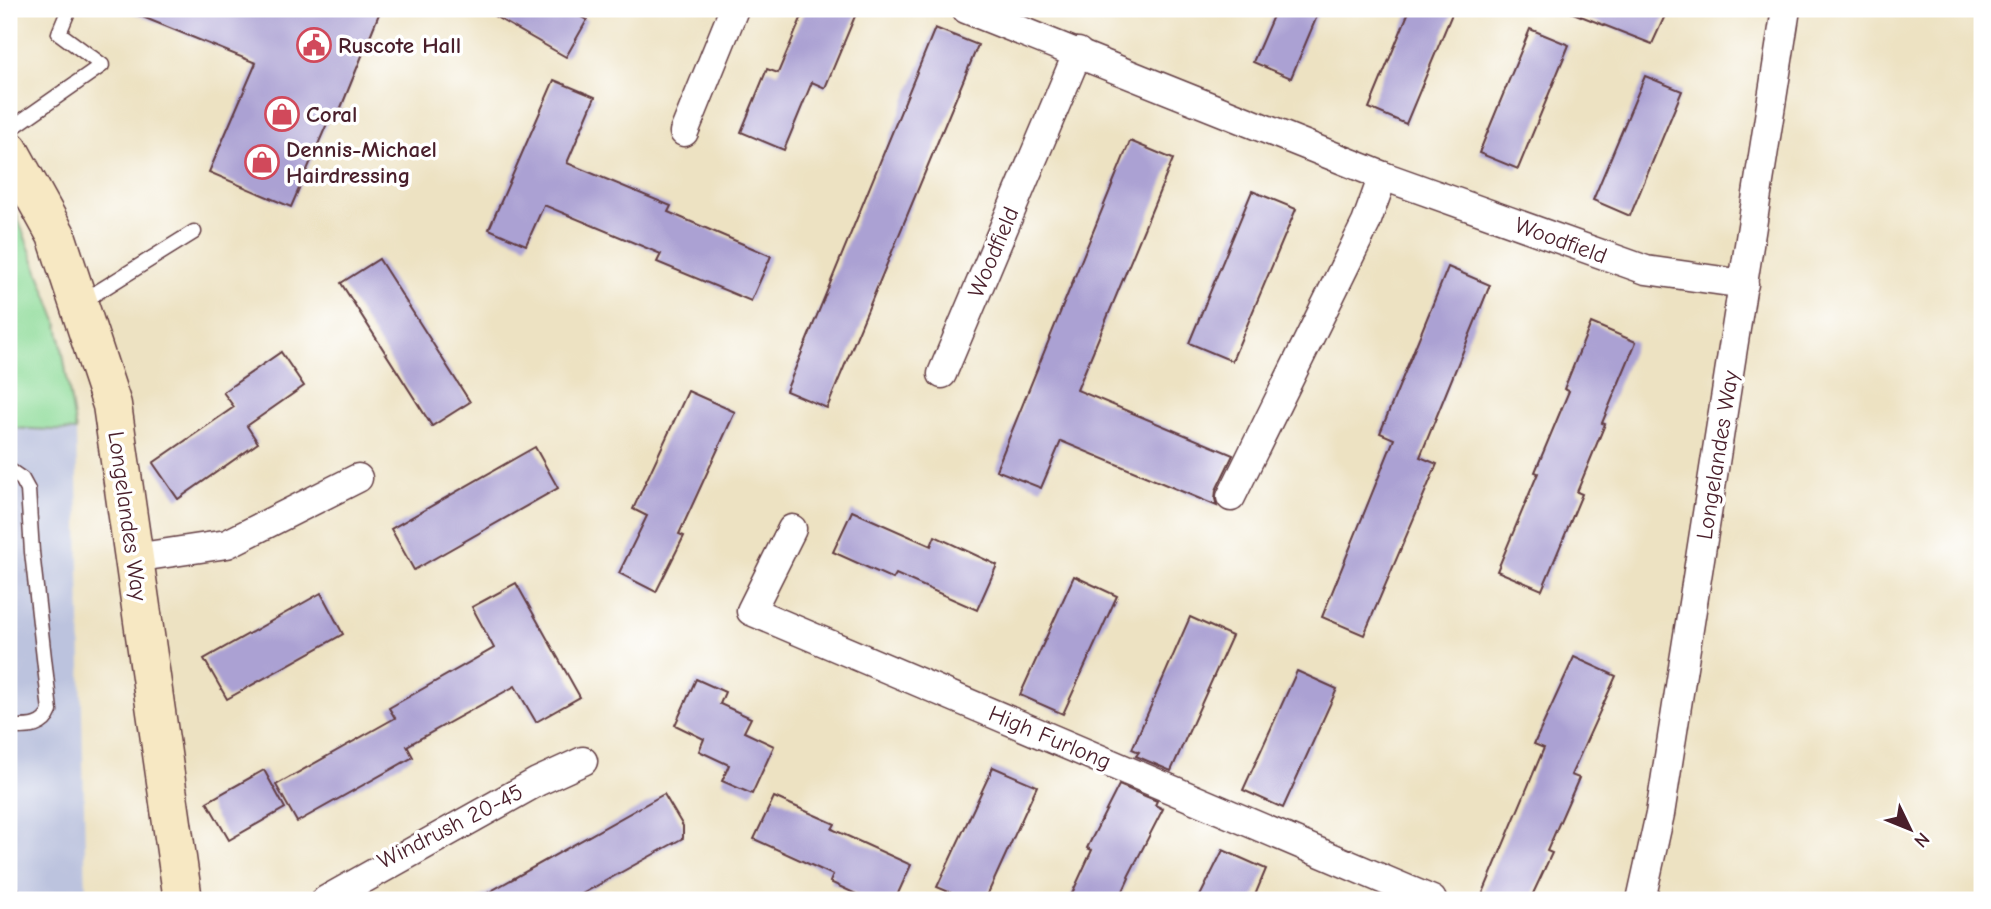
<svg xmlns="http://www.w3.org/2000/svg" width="1991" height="909" font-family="'Comic Neue',sans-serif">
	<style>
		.industrial { fill: #bcc3de }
		.green { fill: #8edb99; stroke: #6c7d62; stroke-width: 2 }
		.building { fill: #aba1d3 }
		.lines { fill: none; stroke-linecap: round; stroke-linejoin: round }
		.lane-casing { stroke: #623c42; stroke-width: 17 }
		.street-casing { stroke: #623c42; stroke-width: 31 }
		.secondary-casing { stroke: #623c42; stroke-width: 41 }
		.lane { stroke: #fff; stroke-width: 14 }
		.street { stroke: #fff; stroke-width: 28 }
		.secondary { stroke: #f7e8c3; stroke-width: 38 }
		.labels { text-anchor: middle; stroke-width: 7; stroke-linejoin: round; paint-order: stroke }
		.poi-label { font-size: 23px; font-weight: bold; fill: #4a1f2b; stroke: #fff; text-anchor: start }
		.street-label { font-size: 23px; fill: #4a1f2b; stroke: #fff }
	</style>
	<rect width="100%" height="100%" fill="#fff"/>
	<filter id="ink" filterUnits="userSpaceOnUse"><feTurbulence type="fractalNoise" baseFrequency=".0143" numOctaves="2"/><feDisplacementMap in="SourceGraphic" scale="14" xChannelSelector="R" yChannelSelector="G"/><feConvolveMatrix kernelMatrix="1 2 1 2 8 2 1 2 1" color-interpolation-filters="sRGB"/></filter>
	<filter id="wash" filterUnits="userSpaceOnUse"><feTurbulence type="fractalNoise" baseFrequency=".00686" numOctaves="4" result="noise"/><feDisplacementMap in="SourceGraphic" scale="28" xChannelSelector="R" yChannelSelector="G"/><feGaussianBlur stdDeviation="1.57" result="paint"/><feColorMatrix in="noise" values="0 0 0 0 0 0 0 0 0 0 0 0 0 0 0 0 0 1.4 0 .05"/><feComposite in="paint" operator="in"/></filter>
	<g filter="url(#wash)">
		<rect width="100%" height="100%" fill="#ede2c2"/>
		<polygon class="industrial" points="9,428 76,431 86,900 9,900"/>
		<polygon class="green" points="9,195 58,324 76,431 9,428"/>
		<g id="blocks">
			<g class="building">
				<polygon points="123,9 381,9 338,115 332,112 291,207 209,172 256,63"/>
				<polygon points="482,9 567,9 587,20 566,57"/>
				<polygon points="805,9 858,9 825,88 812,82 784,150 741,132 767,69 778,73"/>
				<polygon points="1276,9 1320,9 1291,78 1253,62"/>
				<polygon points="1410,9 1454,9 1406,124 1369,108"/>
				<polygon points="1568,9 1668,9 1652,44 1568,11"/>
				<polygon points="935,28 978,45 827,408 786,391"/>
				<polygon points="1530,29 1569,45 1518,169 1479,153"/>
				<polygon points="1645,76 1682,91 1630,216 1593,200"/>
				<polygon points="554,80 595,97 567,163 671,206 668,212 771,256 751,301 657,262 661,254 544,205 526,245 489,229"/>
				<polygon points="1130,141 1173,159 1077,390 1233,455 1216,490 1215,499 1217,506 1061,441 1041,488 996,470"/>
				<polygon points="1252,191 1296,209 1232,361 1189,343"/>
				<polygon points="379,259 470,402 432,426 341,283"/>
				<polygon points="1448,267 1490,285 1420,457 1437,464 1364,635 1322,617 1394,439 1380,433"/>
				<polygon points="1591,323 1636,342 1602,423 1605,424 1577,492 1582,494 1542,590 1497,571 1538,473 1535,472 1569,391 1564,389"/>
				<polygon points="281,352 304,386 247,426 258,443 178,499 153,463 234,407 223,392"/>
				<polygon points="688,391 735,412 679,534 684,536 656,592 619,573 647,516 633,509"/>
				<polygon points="535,447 558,488 414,570 391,529"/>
				<polygon points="852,511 931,546 935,536 997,565 977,610 896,574 893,579 833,552"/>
				<polygon points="1074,576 1117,596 1063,714 1020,695"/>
				<polygon points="516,583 580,697 536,722 515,686 407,746 413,757 297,822 276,785 395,718 389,708 494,648 472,607"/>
				<polygon points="321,593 343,634 227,699 204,659"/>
				<polygon points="1190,617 1232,636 1171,771 1136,756 1139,752 1132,749"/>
				<polygon points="1574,657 1616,676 1571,775 1579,778 1547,851 1552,853 1530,900 1480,900 1544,748 1534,744"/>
				<polygon points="1297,671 1337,689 1283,808 1243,790"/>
				<polygon points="696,679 725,692 720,704 751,718 744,732 774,746 752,794 722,781 729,765 699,751 704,739 675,725"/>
				<polygon points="993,767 1037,786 985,900 968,900 937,887"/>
				<polygon points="264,770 285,808 229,840 207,802"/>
				<polygon points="1119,785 1157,801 1155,805 1163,809 1128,877 1129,878 1119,900 1069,900 1092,850 1087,848"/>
				<polygon points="664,794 683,826 683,838 571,900 475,900"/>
				<polygon points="774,797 835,824 832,829 911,865 895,900 869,900 830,882 833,875 754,839"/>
				<polygon points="1223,850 1266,869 1253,900 1198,900"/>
			</g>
		</g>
	</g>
	<g filter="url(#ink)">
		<use href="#blocks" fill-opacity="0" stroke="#623c42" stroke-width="2"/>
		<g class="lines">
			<g class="lane-casing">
				<g id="lane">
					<polyline points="9,130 102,65 59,33 69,9"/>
					<polyline points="80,303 194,232"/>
					<path d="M 9,470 L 22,479 L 28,490 L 32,552 L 50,711 C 43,729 26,727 9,727"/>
					<polyline points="9,889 17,900"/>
				</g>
			</g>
			<g class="street-casing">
				<g id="street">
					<polyline points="966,9 1383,176 1646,270 1744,284"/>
					<polyline points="684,132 734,9"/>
					<polyline points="942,374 1078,52"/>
					<polyline points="1231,497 1366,223 1383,176"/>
					<polyline points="792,529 751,611 1432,900"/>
					<polyline points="134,558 227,544 358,478"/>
					<polyline points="326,900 537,782 583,761"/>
					<polyline points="1641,900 1660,814 1786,9"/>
				</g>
			</g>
			<g class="secondary-casing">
				<polyline id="secondary" points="9,150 56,235 112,405 183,900"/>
			</g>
			<use href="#lane" class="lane"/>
			<use href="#street" class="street"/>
			<use href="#secondary" class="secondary"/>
		</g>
	</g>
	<defs>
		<g id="civic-ring" transform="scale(1.75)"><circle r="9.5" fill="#fff" stroke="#d1495b" stroke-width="1.5"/><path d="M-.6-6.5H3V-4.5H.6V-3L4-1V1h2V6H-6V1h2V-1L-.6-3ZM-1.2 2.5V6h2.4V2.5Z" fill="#d1495b"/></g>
		<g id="shop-ring" transform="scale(1.75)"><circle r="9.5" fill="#fff" stroke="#d1495b" stroke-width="1.5"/><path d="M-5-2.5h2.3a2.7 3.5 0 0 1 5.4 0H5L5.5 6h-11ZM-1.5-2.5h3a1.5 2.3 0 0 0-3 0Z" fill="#d1495b"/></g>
	</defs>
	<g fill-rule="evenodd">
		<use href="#civic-ring" x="314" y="45"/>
		<use href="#shop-ring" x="282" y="114"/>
		<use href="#shop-ring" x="262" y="162"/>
	</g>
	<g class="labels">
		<g class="poi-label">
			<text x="338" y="53">Ruscote Hall</text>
			<text x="306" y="122">Coral</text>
			<text x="286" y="157">Dennis-Michael<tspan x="286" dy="26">Hairdressing</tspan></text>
		</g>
		<g class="street-label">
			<text transform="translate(1561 240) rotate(20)" y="8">Woodfield</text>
			<text transform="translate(993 252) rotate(-67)" y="8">Woodfield</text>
			<text transform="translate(1717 455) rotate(-81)" y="8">Longelandes Way</text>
			<text transform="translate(128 516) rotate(82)" y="8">Longelandes Way</text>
			<text transform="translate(1050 737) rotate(23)" y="8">High Furlong</text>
			<text transform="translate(450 826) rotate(-27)" y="8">Windrush 20-45</text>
		</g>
	</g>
	<rect width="1991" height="909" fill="none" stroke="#fff" stroke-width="35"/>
	<g transform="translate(1910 829) rotate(133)" stroke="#ffffff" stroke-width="5" paint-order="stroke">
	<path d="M0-5L12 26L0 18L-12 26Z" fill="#4a1f2b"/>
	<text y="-10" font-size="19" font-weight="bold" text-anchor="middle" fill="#4a1f2b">N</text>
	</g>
</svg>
